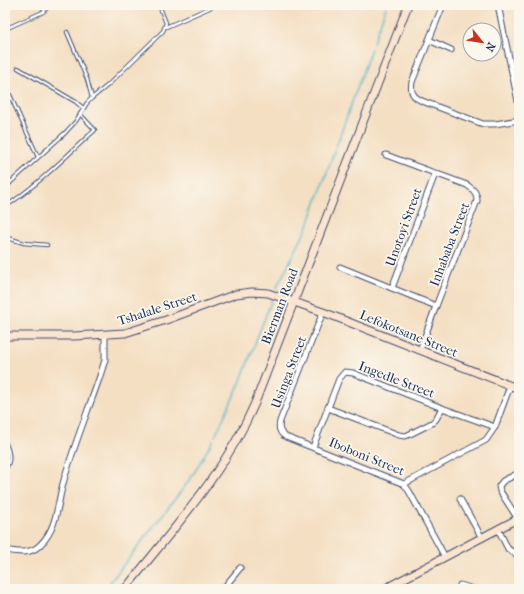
<svg xmlns="http://www.w3.org/2000/svg" width="524" height="594" font-family="'IM FELL French Canon',serif">
	<style>
		.lines { fill: none; stroke-linecap: round; stroke-linejoin: round }
		.stream { stroke: #46b0c5; stroke-width: 1.5 }
		.lane-casing { stroke: #3c496d; stroke-width: 4.5 }
		.street-casing { stroke: #3c496d; stroke-width: 7 }
		.secondary-casing { stroke: #3c496d; stroke-width: 9 }
		.lane { stroke: #fff; stroke-width: 2.5 }
		.street { stroke: #fff; stroke-width: 5 }
		.secondary { stroke: #fce5d0; stroke-width: 7 }
		.labels { text-anchor: middle; stroke-width: 3.5; stroke-linejoin: round; paint-order: stroke }
		.street-label { font-size: 13px; fill: #1b2f5e; stroke: #fbf7ec }
	</style>
	<rect width="100%" height="100%" fill="#fbf7ec"/>
	<filter id="ink" filterUnits="userSpaceOnUse"><feTurbulence type="fractalNoise" baseFrequency=".025" numOctaves="2"/><feDisplacementMap in="SourceGraphic" scale="8" xChannelSelector="R" yChannelSelector="G"/><feConvolveMatrix kernelMatrix="1 2 1 2 8 2 1 2 1" color-interpolation-filters="sRGB"/></filter>
	<filter id="wash" filterUnits="userSpaceOnUse"><feTurbulence type="fractalNoise" baseFrequency=".012" numOctaves="4" result="noise"/><feDisplacementMap in="SourceGraphic" scale="16" xChannelSelector="R" yChannelSelector="G"/><feGaussianBlur stdDeviation="0.9" result="paint"/><feColorMatrix in="noise" values="0 0 0 0 0 0 0 0 0 0 0 0 0 0 0 0 0 1.4 0 .05"/><feComposite in="paint" operator="in"/></filter>
	<g filter="url(#wash)">
		<rect width="100%" height="100%" fill="#f4dfc3"/>
		<g class="lines">
			<g class="stream">
				<polyline points="373,43 387,5"/>
				<polyline points="276,289 307,228 371,49"/>
				<polyline points="215,436 240,383 272,299"/>
				<polyline points="105,589 185,486 194,473 213,440"/>
			</g>
		</g>
	</g>
	<g filter="url(#ink)">
		<g class="lines">
			<g class="lane-casing">
				<g id="lane">
					<polyline points="166,27 216,5"/>
					<polyline points="5,29 43,12 50,5"/>
					<polyline points="67,32 87,79 92,98"/>
					<polyline points="18,68 76,102 83,108"/>
					<polyline points="5,84 38,157"/>
					<polyline points="5,189 11,182 65,133 76,121 87,103 92,98 108,85 163,31 166,23 159,5"/>
					<path d="M 5,207 C 38,185 66,156 95,130 L 80,114"/>
					<polyline points="5,237 24,243 47,245"/>
					<path d="M 5,442 C 9,450 12,461 5,469"/>
				</g>
			</g>
			<g class="street-casing">
				<g id="street">
					<path d="M 443,5 L 412,82 C 410,92 413,97 422,101 L 483,124 L 495,124 L 519,120"/>
					<polyline points="498,5 519,106"/>
					<polyline points="429,40 451,50"/>
					<path d="M 386,155 L 467,185 C 474,190 477,193 477,201 L 436,306 L 420,350"/>
					<polyline points="340,267 436,306"/>
					<polyline points="392,288 435,174"/>
					<path d="M 323,312 L 280,421 C 278,429 280,433 286,437 L 404,484 L 409,491 L 445,557"/>
					<polyline points="328,408 399,435 405,436 408,435 432,423 436,419 442,408"/>
					<polyline points="313,447 339,379 345,372 353,373 442,408 495,427"/>
					<polyline points="404,484 486,440 495,427 510,386"/>
					<polyline points="460,499 482,538"/>
					<polyline points="518,519 500,491 499,486 503,481 519,473"/>
					<polyline points="498,529 508,549 519,556"/>
					<path d="M 5,550 C 17,552 30,555 40,545 C 58,528 57,503 64,480 C 74,445 88,411 100,376 L 105,360 L 105,335"/>
					<polyline points="460,585 473,589"/>
					<polyline points="223,589 240,568"/>
				</g>
			</g>
			<g class="secondary-casing">
				<g id="secondary">
					<polyline points="5,336 74,336 125,333 166,320 236,294 252,292 268,293 323,312 519,389"/>
					<path d="M 125,589 C 172,530 225,473 255,403 L 408,5"/>
					<polyline points="384,589 519,518"/>
				</g>
			</g>
			<use href="#lane" class="lane"/>
			<use href="#street" class="street"/>
			<use href="#secondary" class="secondary"/>
		</g>
	</g>
	<g class="labels">
		<g class="street-label">
			<text transform="translate(403 227) rotate(-70)" y="5">Unotoyi Street</text>
			<text transform="translate(449 244) rotate(-69)" y="5">Inhababa Street</text>
			<text transform="translate(279 306) rotate(-69)" y="5">Bierman Road</text>
			<text transform="translate(157 308) rotate(-18)" y="5">Tshalale Street</text>
			<text transform="translate(409 333) rotate(22)" y="5">Lefokotsane Street</text>
			<text transform="translate(288 372) rotate(-69)" y="5">Usinga Street</text>
			<text transform="translate(397 379) rotate(21)" y="5">Ingedle Street</text>
			<text transform="translate(367 456) rotate(22)" y="5">Iboboni Street</text>
		</g>
	</g>
	<rect width="524" height="594" fill="none" stroke="#fbf7ec" stroke-width="20"/>
	<g transform="translate(482 42) rotate(120)"><circle r="19" fill="#fbf7ec" stroke="#a1a7b3"/>
	<path d="M0-3L7 15L0 10L-7 15Z" fill="#c8321e"/>
	<text y="-6" font-size="11" font-weight="bold" text-anchor="middle" fill="#1b2f5e">N</text>
	</g>
</svg>
